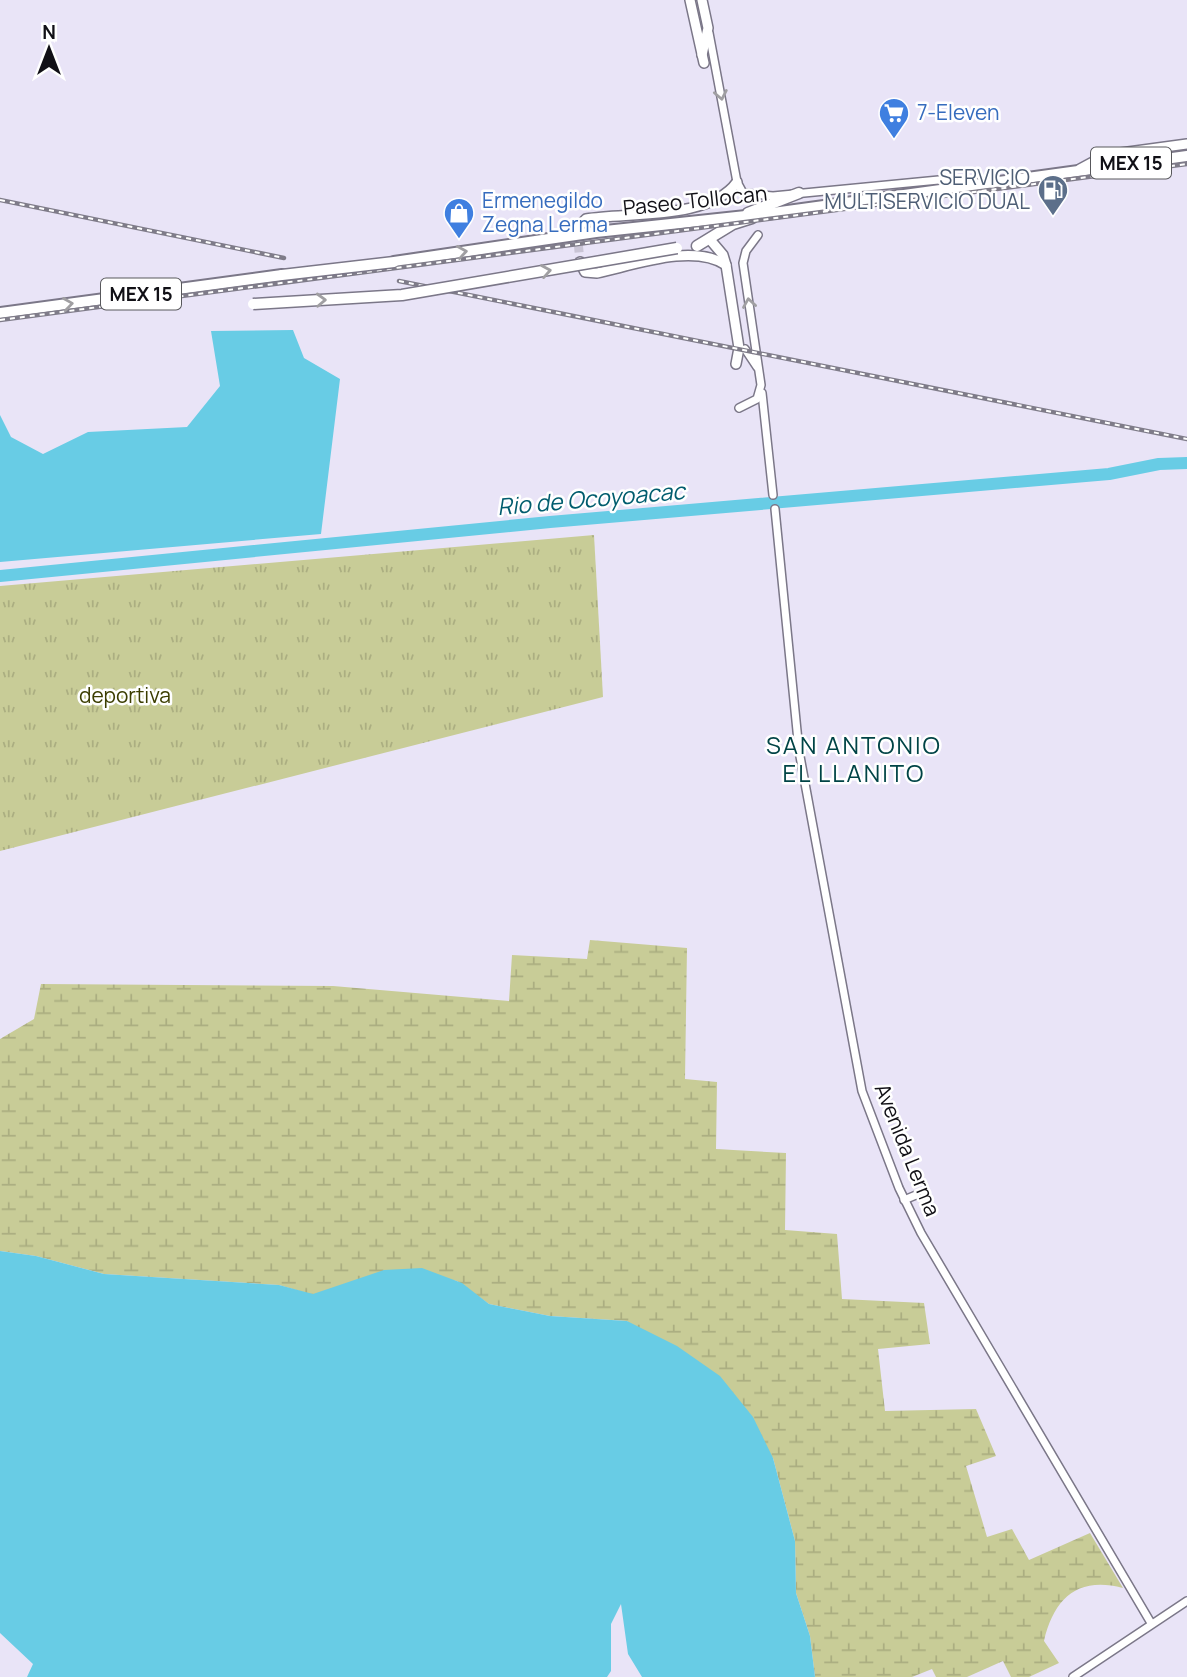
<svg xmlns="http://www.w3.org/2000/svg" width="1187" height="1677" font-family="Manrope,sans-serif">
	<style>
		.wetland { fill: url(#wetland-marsh) }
		.park { fill: url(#park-tufts) }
		.water { fill: #68cce5 }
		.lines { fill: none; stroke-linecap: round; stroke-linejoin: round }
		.river { stroke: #68cce5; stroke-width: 12 }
		.secondary-tunnel { stroke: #c9c4d5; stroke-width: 9; stroke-dasharray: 9 4.5; stroke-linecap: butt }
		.tertiary-casing { stroke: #7b7788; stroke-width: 10 }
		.secondary-casing { stroke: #7b7788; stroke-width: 12 }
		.trunk-casing { stroke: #7b7788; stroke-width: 13 }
		.motorway-casing { stroke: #7b7788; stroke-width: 14 }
		.tertiary { stroke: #fff; stroke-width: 7 }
		.secondary { stroke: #fff; stroke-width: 9 }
		.trunk { stroke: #fff; stroke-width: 10 }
		.motorway { stroke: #fff; stroke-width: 10 }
		.rail-casing { stroke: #7f7c89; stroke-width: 4.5 }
		.rail { stroke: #fff; stroke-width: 2; stroke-dasharray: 5; stroke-linecap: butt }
		.trunk-bridge-casing { stroke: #7b7788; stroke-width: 13; stroke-linecap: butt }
		.trunk-bridge { stroke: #fff; stroke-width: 10 }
		.oneway { stroke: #a09fa2 }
		.labels { text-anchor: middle; stroke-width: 5; stroke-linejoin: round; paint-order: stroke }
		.shield { fill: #fff; stroke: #58585c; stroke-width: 2 }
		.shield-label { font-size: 19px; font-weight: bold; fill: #111016 }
		.shop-label { font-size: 21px; fill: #366cbe; stroke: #fff; text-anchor: start }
		.service-label { font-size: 21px; fill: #4e5e75; stroke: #fff; text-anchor: end }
		.street-label { font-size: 21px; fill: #111016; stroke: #fff }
		.park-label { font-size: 21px; fill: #3b3d00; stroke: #fff }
		.water-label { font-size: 23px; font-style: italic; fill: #015c6e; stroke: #fff }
		.quarter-label { font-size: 24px; letter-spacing: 2px; fill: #004446; stroke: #fff }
	</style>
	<defs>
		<pattern id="wetland-marsh" width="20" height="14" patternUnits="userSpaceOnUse" patternTransform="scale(1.75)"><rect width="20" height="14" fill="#c8cc97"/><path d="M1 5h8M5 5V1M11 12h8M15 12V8" fill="none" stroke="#abae81"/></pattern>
		<pattern id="park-tufts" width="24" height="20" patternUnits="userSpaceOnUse" patternTransform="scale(1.75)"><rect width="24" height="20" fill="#c8cc97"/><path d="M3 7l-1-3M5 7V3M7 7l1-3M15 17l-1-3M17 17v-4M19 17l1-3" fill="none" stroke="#abae81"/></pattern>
	</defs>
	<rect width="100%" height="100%" fill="#e9e4f7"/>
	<path class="wetland" d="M 590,940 L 687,948 L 685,1079 L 717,1082 L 716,1149 L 786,1153 L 785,1230 L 837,1234 L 842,1299 L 924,1303 L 930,1344 L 878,1349 L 885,1411 L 976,1409 L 996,1456 L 966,1466 L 987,1537 L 1012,1529 L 1029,1560 L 1090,1533 L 1123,1588 C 1078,1576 1054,1598 1044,1641 L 1059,1663 L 1029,1677 L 1011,1677 L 1003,1661 L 967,1677 L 936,1677 L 932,1669 L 912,1677 L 815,1677 L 810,1636 L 796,1593 L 795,1541 L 773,1458 L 627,1321 L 550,1316 L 489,1304 L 457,1281 L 384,1271 L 313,1295 L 279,1285 L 104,1274 L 36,1256 L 0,1251 L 0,1039 L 34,1019 L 41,984 L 333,986 L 509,1001 L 512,955 L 587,959 Z"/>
	<polygon class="park" points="594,535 603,697 0,851 0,586"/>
	<g class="water">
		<polygon points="293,330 304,358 340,379 321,534 0,562 0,415 11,437 43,454 88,432 187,427 220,386 211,331"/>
		<polygon points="0,1251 36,1256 104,1274 279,1285 313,1294 384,1270 422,1268 462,1283 489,1304 550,1316 627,1321 677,1346 720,1376 753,1417 773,1458 795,1541 796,1593 810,1636 815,1677 642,1677 628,1654 621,1604 611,1624 611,1671 607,1677 27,1677 33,1664 0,1633"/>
	</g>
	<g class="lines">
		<polyline class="river" points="0,576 550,522 1109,474 1159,464 1187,463"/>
		<polyline class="secondary-tunnel" points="577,230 580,262"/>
		<g class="tertiary-casing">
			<g id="tertiary">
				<polyline points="709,33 737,182 743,193 773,196 949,179 975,182"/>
				<polyline points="745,349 757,367"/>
				<polyline points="762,393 773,495"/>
				<polyline points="739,408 757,399 761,385 743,263 746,251 758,235"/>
				<polyline points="775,509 799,751 862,1091 899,1188 921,1233 1151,1623"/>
				<polyline points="904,1200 916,1195"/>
				<polyline points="1073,1677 1187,1601"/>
			</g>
		</g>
		<g class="secondary-casing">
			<g id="secondary">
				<polyline points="690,0 704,63"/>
				<polyline points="702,0 708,28 702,55"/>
				<polyline points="1080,169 1106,155 1187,144"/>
				<path d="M 577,228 L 586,219 C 629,212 710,220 737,182"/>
				<polyline points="712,242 723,255 726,265 739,348 736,364"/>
				<path d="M 580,262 L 585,272 L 597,273 C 634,265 693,243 726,265"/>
			</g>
		</g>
		<g class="trunk-casing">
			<g id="trunk">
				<polyline points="748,213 799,193"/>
				<polyline points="697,246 733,224 752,218"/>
			</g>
		</g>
		<g class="motorway-casing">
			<g id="motorway">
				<polyline points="394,262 596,232 773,213 1187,156"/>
				<polyline points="0,313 282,275"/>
			</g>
		</g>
		<use href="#tertiary" class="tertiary"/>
		<use href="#secondary" class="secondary"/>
		<use href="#trunk" class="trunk"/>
		<use href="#motorway" class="motorway"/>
		<g class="rail-casing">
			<g id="rail">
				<polyline points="0,200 284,258"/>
				<polyline points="399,281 1187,439"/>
				<polyline points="0,320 1187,164"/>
			</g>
		</g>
		<use href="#rail" class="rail"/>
		<g class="trunk-bridge-casing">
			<g id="trunk-bridge">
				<polyline points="282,275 394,262"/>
				<polyline points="253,304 402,295 677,248"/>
			</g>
		</g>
		<use href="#trunk-bridge" class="trunk-bridge"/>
	</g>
	<defs><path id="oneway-chevron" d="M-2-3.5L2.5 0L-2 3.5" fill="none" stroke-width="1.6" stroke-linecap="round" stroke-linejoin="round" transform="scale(1.75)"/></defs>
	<g class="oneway">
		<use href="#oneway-chevron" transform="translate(721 95) rotate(79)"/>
		<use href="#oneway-chevron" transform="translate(462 252) rotate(-9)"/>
		<use href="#oneway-chevron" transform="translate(546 271) rotate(-10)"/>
		<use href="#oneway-chevron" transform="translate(321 300) rotate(-2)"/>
		<use href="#oneway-chevron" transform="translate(749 303) rotate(-99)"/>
		<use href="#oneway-chevron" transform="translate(68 304) rotate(-8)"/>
	</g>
	<defs>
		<g id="supermarket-pin" transform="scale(1.575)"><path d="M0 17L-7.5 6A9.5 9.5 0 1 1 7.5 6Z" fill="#3f7fe0" stroke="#fff"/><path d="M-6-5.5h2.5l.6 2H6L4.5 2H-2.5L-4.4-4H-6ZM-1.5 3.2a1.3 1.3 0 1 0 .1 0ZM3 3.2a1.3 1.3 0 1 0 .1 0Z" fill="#fff"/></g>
		<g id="fuel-pin" transform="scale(1.575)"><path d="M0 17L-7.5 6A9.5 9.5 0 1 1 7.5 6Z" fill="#5c6f8a" stroke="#fff"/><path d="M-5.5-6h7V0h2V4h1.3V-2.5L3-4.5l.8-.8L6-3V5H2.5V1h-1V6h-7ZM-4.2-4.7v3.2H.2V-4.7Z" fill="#fff"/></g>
		<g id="shop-pin" transform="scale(1.575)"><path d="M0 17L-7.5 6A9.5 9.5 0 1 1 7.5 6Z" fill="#3f7fe0" stroke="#fff"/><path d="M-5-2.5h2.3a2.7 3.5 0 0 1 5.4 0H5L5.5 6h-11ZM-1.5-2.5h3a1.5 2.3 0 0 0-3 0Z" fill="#fff"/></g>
	</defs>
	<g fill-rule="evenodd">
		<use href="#supermarket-pin" x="894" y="113"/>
		<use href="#fuel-pin" x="1053" y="190"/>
		<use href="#shop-pin" x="459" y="213"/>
	</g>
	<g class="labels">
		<g class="shield">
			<rect x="1091" y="147.5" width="80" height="31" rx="5"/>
			<rect x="101" y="278.5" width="80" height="31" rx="5"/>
		</g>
		<g class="shield-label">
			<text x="1131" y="170">MEX 15</text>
			<text x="141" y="301">MEX 15</text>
		</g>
		<g class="shop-label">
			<text x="917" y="120">7-Eleven</text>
			<text x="482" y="208">Ermenegildo<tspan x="482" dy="24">Zegna Lerma</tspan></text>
		</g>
		<g class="service-label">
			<text x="1030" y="185">SERVICIO<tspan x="1030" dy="24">MULTISERVICIO DUAL</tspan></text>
		</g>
		<g class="street-label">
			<text transform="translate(695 201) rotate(-6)" y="7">Paseo Tollocan</text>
			<text transform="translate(907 1150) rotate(68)" y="7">Avenida Lerma</text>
		</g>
		<g class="park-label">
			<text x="125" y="703">deportiva</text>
		</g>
		<g class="water-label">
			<text transform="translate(591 499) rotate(-5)" y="8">Rio de Ocoyoacac</text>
		</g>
		<g class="quarter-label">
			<text x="854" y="754">SAN ANTONIO<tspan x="854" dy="28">EL LLANITO</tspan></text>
		</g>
	</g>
	<g transform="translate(49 49)" stroke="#ffffff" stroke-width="5" paint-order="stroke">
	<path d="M0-5L12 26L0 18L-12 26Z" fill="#111016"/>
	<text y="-10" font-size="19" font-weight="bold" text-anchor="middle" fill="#111016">N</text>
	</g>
</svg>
